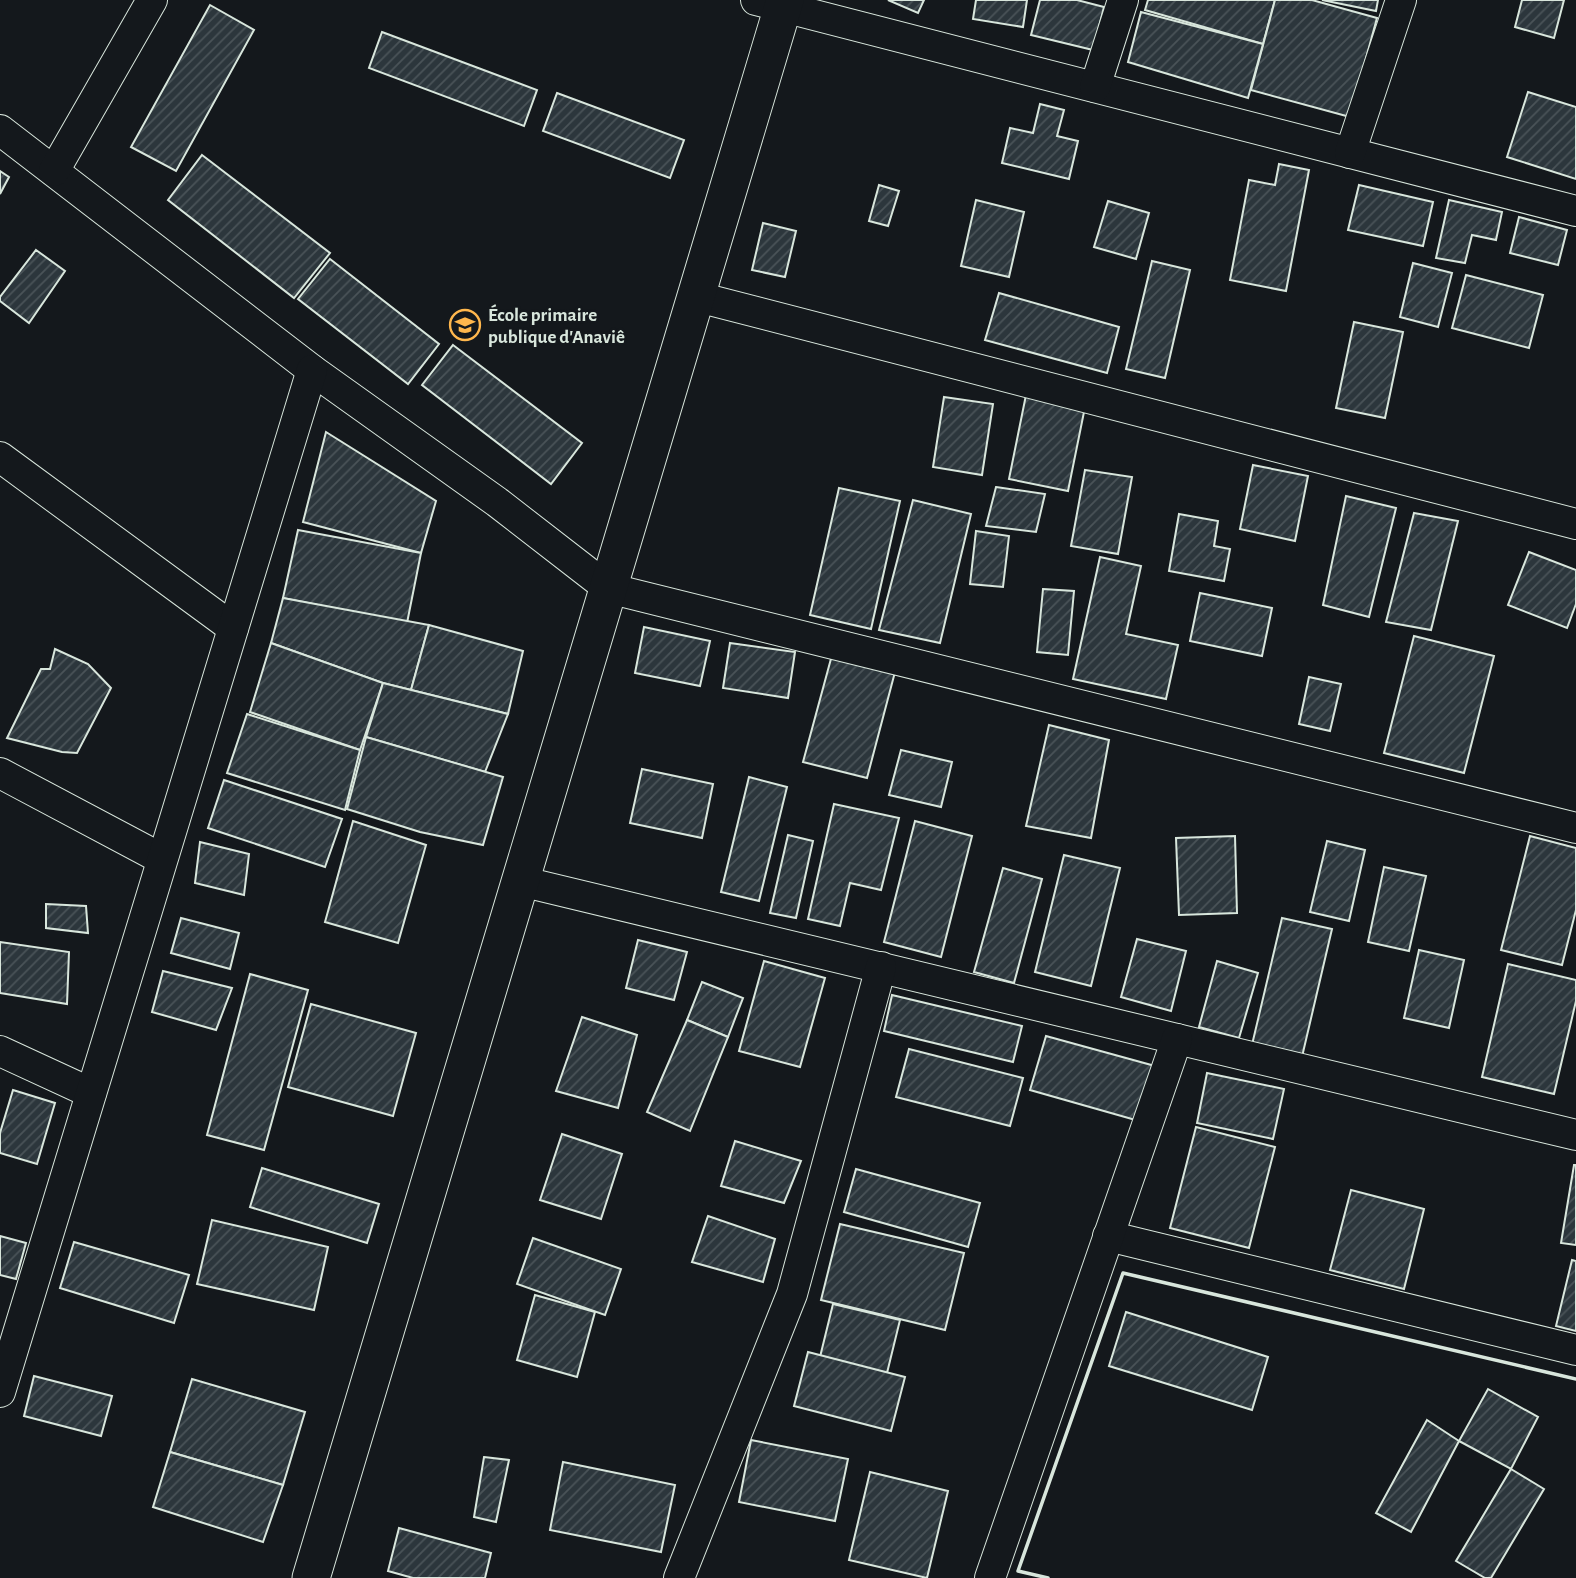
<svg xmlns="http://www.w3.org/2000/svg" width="1576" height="1578" font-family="'Alegreya Sans',sans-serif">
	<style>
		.building { fill: url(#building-hatch); stroke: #d8e6dc; stroke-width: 2 }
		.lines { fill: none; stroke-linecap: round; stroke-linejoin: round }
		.minor-casing { stroke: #d8e6dc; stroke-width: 32 }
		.tertiary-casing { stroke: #d8e6dc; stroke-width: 39 }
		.minor { stroke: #14181c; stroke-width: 30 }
		.tertiary { stroke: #14181c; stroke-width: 37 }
		.wall { stroke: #d8e6dc; stroke-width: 3.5 }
		.labels { text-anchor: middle; stroke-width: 5; stroke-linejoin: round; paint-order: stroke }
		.poi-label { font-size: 19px; font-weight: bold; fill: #d8e6dc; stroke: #14181c; text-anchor: start }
	</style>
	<defs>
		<pattern id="building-hatch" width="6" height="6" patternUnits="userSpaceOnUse" patternTransform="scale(1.75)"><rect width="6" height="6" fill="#2c363c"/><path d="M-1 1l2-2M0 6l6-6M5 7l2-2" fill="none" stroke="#4a5358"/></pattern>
	</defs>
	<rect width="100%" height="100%" fill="#14181c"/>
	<g class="building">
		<polygon points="888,0 924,0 918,13"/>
		<polygon points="976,0 1027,0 1023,27 973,19"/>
		<polygon points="1040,0 1077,0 1104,7 1093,50 1031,35"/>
		<polygon points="1148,0 1275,0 1263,44 1145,10"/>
		<polygon points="1275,0 1312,0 1377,18 1350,117 1251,90"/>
		<polygon points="1322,0 1378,0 1376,11"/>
		<polygon points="1522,0 1564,0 1554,38 1515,27"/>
		<polygon points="210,5 254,30 176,171 131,147"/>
		<polygon points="1141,12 1263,44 1248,98 1128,62"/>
		<polygon points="382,32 537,90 524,126 369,68"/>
		<polygon points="1528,92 1576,107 1576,179 1507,157"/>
		<polygon points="557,93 684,140 670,178 543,131"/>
		<polygon points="1040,104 1064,110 1057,136 1078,141 1069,179 1002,163 1010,128 1033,133"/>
		<polygon points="202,155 330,253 294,298 168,200"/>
		<polygon points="1279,164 1309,170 1286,291 1230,280 1249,180 1275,185"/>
		<polygon points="0,171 9,177 0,194"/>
		<polygon points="879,185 899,191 888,226 869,221"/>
		<polygon points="1359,185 1433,202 1423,246 1348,230"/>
		<polygon points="976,200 1024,212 1009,277 961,266"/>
		<polygon points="1449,200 1502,212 1496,240 1472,235 1465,263 1436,258"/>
		<polygon points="1108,201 1149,213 1136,259 1094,247"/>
		<polygon points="1519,217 1567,230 1558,265 1510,253"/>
		<polygon points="763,223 796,231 785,277 752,270"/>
		<polygon points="36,250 65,271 29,323 0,301 0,297"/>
		<polygon points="330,259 439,344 408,384 298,299"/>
		<polygon points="1152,261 1190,270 1165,378 1126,369"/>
		<polygon points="1413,263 1452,273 1438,327 1400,317"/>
		<polygon points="1466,275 1543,295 1529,348 1452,328"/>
		<polygon points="999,293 1119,327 1107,373 985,340"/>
		<polygon points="1354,322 1403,332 1385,418 1336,408"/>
		<polygon points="453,345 582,443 551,484 422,385"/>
		<polygon points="1026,395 1085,407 1068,491 1009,479"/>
		<polygon points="944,397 993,404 982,475 933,467"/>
		<polygon points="326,432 436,501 421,553 303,522"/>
		<polygon points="1253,465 1308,476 1295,541 1240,529"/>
		<polygon points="1085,470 1132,477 1118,554 1071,546"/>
		<polygon points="996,487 1045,494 1036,532 986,526"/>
		<polygon points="839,488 900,501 871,629 810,615"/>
		<polygon points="1346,496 1396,508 1369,617 1323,605"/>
		<polygon points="913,500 971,514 940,643 879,630"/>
		<polygon points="1414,513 1458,521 1431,630 1386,622"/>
		<polygon points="1179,514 1218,521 1214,546 1230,549 1224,581 1169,571"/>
		<polygon points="298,530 421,553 407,623 283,598"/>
		<polygon points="976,531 1009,536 1003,587 970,584"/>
		<polygon points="1529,552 1576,570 1576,604 1567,628 1508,605"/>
		<polygon points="1100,557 1141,566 1126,634 1178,645 1166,699 1073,679"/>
		<polygon points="1043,589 1074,591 1068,655 1037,652"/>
		<polygon points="1200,593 1272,608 1262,656 1190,641"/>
		<polygon points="283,598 429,625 411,690 383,683 271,643"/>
		<polygon points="429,625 523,651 508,714 411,690"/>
		<polygon points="644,627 710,641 700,686 635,673"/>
		<polygon points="1414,636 1494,656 1464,773 1384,753"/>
		<polygon points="271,643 383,683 360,750 250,712"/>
		<polygon points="730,643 795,652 788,698 723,688"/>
		<polygon points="55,649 88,664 111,688 77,753 62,752 7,738 41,669 50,669"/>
		<polygon points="832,655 895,672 867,778 803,762"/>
		<polygon points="1309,677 1341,684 1330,731 1299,724"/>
		<polygon points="383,683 508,714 485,772 366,737"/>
		<polygon points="247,714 360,750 345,810 227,773"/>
		<polygon points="1049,725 1109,740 1091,838 1026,826"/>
		<polygon points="366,737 503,777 483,845 420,832 347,809"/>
		<polygon points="901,750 952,762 941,807 889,795"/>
		<polygon points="642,769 713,784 702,838 630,823"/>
		<polygon points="749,777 787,787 759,901 721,892"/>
		<polygon points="224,780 342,819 325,867 208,828"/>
		<polygon points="834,804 899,818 881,890 850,883 840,926 808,919"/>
		<polygon points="353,821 426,845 398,943 325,922"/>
		<polygon points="915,821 972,836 941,957 884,942"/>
		<polygon points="788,835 813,841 796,918 770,913"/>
		<polygon points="1235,836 1237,913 1179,915 1176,838"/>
		<polygon points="1530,836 1576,848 1576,910 1562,965 1501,950"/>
		<polygon points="1327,841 1365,850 1349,921 1310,912"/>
		<polygon points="200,842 249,854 244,895 195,883"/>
		<polygon points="1064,855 1120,868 1091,986 1035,972"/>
		<polygon points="1384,867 1426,876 1409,951 1368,942"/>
		<polygon points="1003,868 1042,879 1014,983 974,972"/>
		<polygon points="46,904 86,906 88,933 46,928"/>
		<polygon points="181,918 239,933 230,969 171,953"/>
		<polygon points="1282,918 1332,929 1301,1061 1251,1049"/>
		<polygon points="1137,939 1186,951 1171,1011 1121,997"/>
		<polygon points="638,940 687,952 674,1000 626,988"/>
		<polygon points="0,942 69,952 67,1004 0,993"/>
		<polygon points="1419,950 1464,960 1449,1028 1404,1018"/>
		<polygon points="764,961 825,978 800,1067 739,1051"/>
		<polygon points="1217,961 1258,973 1239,1038 1199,1027"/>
		<polygon points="1508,964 1576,980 1576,1001 1554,1094 1482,1077"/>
		<polygon points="163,971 232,988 216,1030 152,1012"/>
		<polygon points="250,974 308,990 264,1150 207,1135"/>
		<polygon points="702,982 743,998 728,1037 687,1020"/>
		<polygon points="892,995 1022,1026 1013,1062 884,1031"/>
		<polygon points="311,1004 416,1033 393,1116 288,1087"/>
		<polygon points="582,1017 637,1035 618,1108 556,1091"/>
		<polygon points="687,1020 728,1037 690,1131 647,1112"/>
		<polygon points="1046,1036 1155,1066 1139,1121 1030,1090"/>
		<polygon points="909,1049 1023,1078 1010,1126 896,1097"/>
		<polygon points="1207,1073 1284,1089 1273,1139 1197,1123"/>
		<polygon points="13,1090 55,1103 37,1164 0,1153 0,1133"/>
		<polygon points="1196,1127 1275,1147 1249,1248 1170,1228"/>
		<polygon points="562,1134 622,1154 601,1219 540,1200"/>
		<polygon points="735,1141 801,1161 784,1203 721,1186"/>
		<polygon points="1574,1165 1576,1165 1576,1245 1561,1243"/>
		<polygon points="262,1168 379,1204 367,1243 250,1207"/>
		<polygon points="856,1169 980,1203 968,1247 844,1212"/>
		<polygon points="1351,1190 1424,1209 1404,1289 1330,1270"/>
		<polygon points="708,1216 775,1239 763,1282 692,1262"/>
		<polygon points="212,1220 328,1247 314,1310 197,1284"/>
		<polygon points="840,1224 964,1253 945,1330 821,1300"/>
		<polygon points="0,1236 26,1243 16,1279 0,1275"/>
		<polygon points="533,1238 621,1269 605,1315 517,1284"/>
		<polygon points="74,1242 189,1275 174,1323 60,1288"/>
		<polygon points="1572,1260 1576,1261 1576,1331 1556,1326"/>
		<polygon points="535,1295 595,1312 577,1377 517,1360"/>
		<polygon points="833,1304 900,1320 887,1373 820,1357"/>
		<polygon points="1126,1312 1268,1357 1252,1410 1109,1366"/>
		<polygon points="808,1352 905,1377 891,1431 794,1406"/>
		<polygon points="34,1376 112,1396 101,1436 24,1416"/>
		<polygon points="192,1379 305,1412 283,1485 170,1452"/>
		<polygon points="1488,1389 1538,1417 1511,1469 1459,1441"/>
		<polygon points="1427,1420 1459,1441 1411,1532 1376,1513"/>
		<polygon points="751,1440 848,1459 835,1521 739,1502"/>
		<polygon points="170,1452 283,1485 263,1542 153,1507"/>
		<polygon points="484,1457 509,1460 496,1522 474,1517"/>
		<polygon points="563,1462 675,1485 661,1552 550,1530"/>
		<polygon points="1511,1469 1544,1489 1491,1578 1485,1578 1456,1561"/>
		<polygon points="870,1472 948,1491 927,1578 849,1560"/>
		<polygon points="399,1528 491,1553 485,1578 413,1578 388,1571"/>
	</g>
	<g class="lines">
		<g class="minor-casing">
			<g id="minor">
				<polyline points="756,0 1576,211"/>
				<polyline points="1095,87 1123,0"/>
				<polyline points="0,130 312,370 497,502 608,588 1576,828"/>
				<polyline points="1350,153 1401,0"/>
				<polyline points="54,171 152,0"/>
				<polyline points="694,296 1576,524"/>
				<polyline points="0,457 233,628"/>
				<polyline points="0,773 162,859"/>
				<polyline points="520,881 1576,1135"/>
				<polyline points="0,1051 91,1093"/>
				<polyline points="1108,1236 1576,1350"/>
				<polyline points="0,1392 312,370"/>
				<polyline points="679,1578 792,1294 881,967"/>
				<polyline points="990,1578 1177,1039"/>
			</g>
		</g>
		<g class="tertiary-casing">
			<polyline id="tertiary" points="311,1578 785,0"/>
		</g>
		<use href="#minor" class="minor"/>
		<use href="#tertiary" class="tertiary"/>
		<polyline class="wall" points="1048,1578 1018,1571 1123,1273 1576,1379"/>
	</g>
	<defs>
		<g id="school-ring" transform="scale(1.575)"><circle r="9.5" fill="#14181c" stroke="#ffb74d" stroke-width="1.5"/><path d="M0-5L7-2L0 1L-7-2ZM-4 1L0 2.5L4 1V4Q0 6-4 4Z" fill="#ffb74d"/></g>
	</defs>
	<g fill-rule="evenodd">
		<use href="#school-ring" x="465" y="325"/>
	</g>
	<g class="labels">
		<g class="poi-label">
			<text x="488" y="321">École primaire<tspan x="488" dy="22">publique d'Anaviê</tspan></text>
		</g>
	</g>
</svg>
